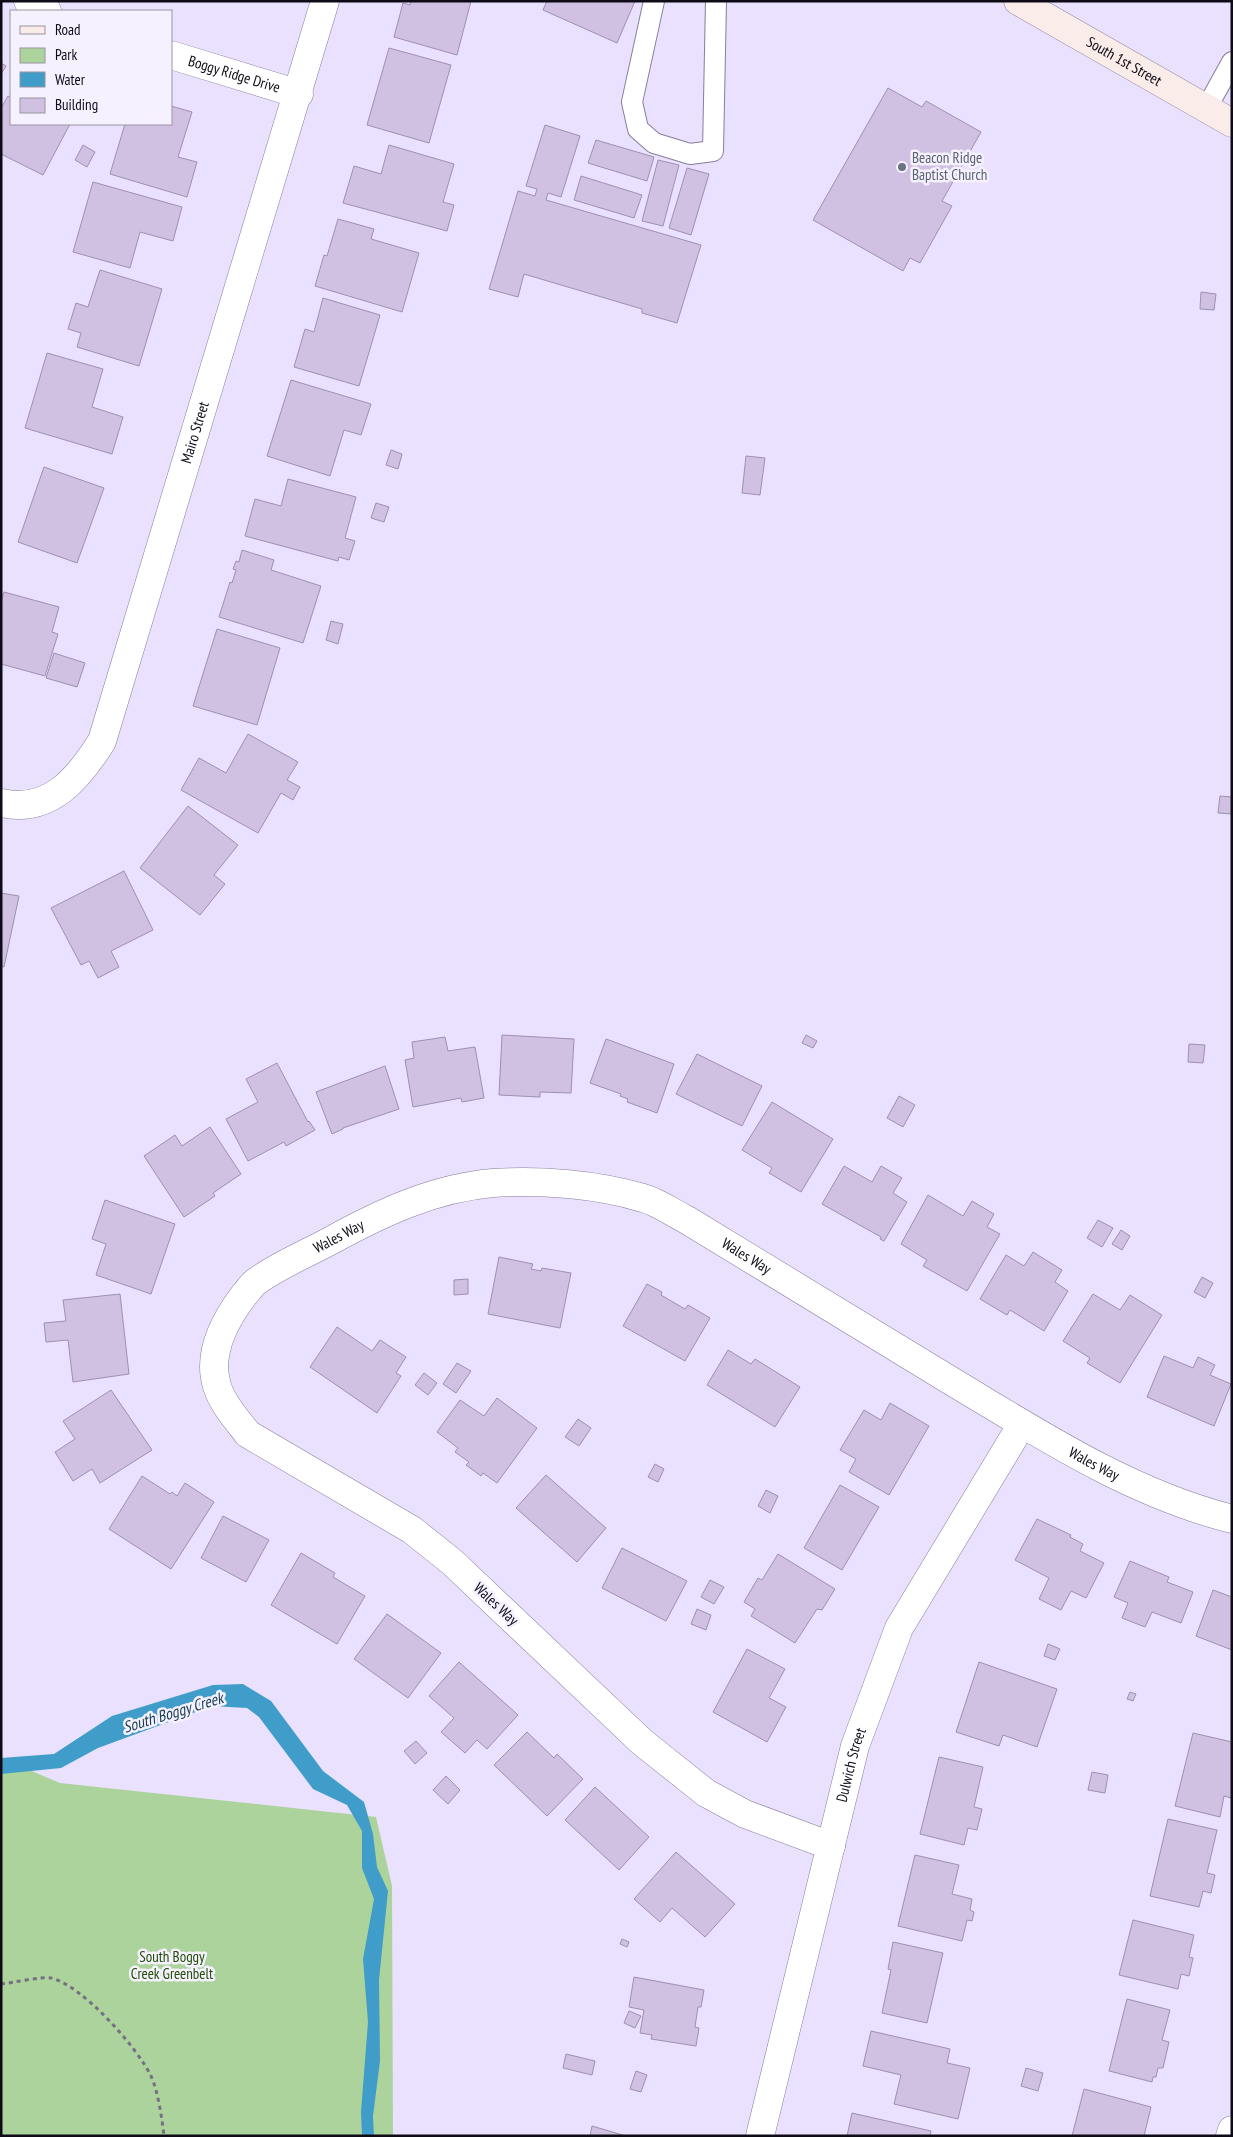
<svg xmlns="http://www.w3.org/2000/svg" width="1233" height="2137" font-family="'PT Sans Narrow',sans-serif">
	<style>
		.green { fill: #add39c }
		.water { fill: #409cc8 }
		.building { fill: #d0c1e2; stroke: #9e90af }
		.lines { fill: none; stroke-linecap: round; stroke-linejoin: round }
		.lane-casing { stroke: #877d9c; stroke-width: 22 }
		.street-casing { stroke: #877d9c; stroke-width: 29 }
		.secondary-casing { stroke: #877d9c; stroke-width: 29 }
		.path { stroke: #767084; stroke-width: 3; stroke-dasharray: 4 4; stroke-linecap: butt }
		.lane { stroke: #fff; stroke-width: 20 }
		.street { stroke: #fff; stroke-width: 28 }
		.secondary { stroke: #faece8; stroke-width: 28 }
		.worship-dot { fill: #6b7280; stroke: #f5f1ff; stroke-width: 2 }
		.labels { text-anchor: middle; stroke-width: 5; stroke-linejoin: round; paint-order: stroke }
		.street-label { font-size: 15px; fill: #0e0b16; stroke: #f5f1ff }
		.worship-label { font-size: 15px; fill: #5b616d; stroke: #f5f1ff; text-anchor: start }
		.park-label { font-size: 15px; fill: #224d02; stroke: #f5f1ff }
		.water-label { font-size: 16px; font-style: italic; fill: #173f52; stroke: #f5f1ff }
	</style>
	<rect width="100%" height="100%" fill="#e9e1fd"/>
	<polygon class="green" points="1,1758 60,1783 376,1817 392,1886 393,2136 1,2136"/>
	<polygon class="water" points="243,1684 271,1701 323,1771 364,1802 373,1834 377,1867 388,1891 379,1980 380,2061 373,2116 374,2136 362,2136 361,2112 368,2022 363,1959 374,1899 362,1868 362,1831 347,1805 313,1789 259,1717 247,1708 212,1706 98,1748 61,1768 1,1774 1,1758 54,1754 112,1716 213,1685"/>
	<g class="building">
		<polygon points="411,1 471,1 457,55 394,37 403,3 410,5"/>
		<polygon points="547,1 635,1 617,43 543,10"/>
		<polygon points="389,48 451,65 429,143 367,125"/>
		<polygon points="1,63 6,66 1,74"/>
		<polygon points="888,88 922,107 926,101 981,132 942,201 952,206 920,263 910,258 903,271 813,220"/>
		<polygon points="8,96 11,98 11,124 70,124 43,175 1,154 1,108"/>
		<polygon points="171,106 192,112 178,157 197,162 187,197 110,174 125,124 171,124"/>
		<polygon points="545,125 580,136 561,197 548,193 546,200 701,245 677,323 642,313 642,309 524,274 518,297 489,289 518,191 535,196 537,189 526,186"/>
		<polygon points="596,140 654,157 647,181 588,163"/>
		<polygon points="83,145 95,152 87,167 75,160"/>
		<polygon points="389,145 454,164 443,202 454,205 447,231 343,203 354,166 381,174"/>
		<polygon points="658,160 679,165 663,226 642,221"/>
		<polygon points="687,168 709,174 691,235 669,228"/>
		<polygon points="581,176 642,195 634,218 574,200"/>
		<polygon points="93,182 182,207 173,241 140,232 130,268 73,252"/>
		<polygon points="338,219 374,229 371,239 419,253 402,312 315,286 324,255 327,256"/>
		<polygon points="100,270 162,289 139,366 77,347 81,333 68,329 76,303 88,307"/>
		<polygon points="1201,292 1216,294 1214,310 1200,309"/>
		<polygon points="323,298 380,315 359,386 294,367 305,329 314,332"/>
		<polygon points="47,353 103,369 92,407 123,417 112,454 25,428"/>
		<polygon points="291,380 371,404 361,435 344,430 330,476 267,456"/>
		<polygon points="391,450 402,454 398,469 386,465"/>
		<polygon points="746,456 765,458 760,495 742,493"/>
		<polygon points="44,467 104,488 77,563 18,542"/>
		<polygon points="288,479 356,497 345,538 355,541 349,560 339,557 338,561 245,536 255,499 281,506"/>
		<polygon points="376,503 389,507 384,522 371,518"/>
		<polygon points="242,550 274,560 271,570 321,586 303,643 219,617 230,582 232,583 236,570 233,569 236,561 239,562"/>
		<polygon points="4,592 59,607 52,632 58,634 45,676 1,664 1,601"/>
		<polygon points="331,621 343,624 338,644 326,640"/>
		<polygon points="217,629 280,648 257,725 193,706"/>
		<polygon points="54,653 85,663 77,687 46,678"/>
		<polygon points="248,734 298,762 287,780 300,787 293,800 281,793 258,833 181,790 199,758 226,773"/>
		<polygon points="1220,796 1232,797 1232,814 1218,813"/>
		<polygon points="188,806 238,845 214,875 225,884 200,915 140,868"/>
		<polygon points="124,871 153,930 111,951 119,967 98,978 89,961 81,965 51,908"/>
		<polygon points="1,893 19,896 4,967 1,966"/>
		<polygon points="502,1035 574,1039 571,1093 540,1092 540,1097 499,1095"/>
		<polygon points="806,1035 817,1041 813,1048 802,1043"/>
		<polygon points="445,1037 448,1051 475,1047 484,1098 462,1102 461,1098 413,1107 405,1060 414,1058 412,1042"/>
		<polygon points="606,1039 674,1064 657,1113 627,1102 628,1099 620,1096 621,1094 590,1083"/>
		<polygon points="1189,1044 1205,1045 1203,1063 1188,1062"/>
		<polygon points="697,1054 762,1086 742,1126 676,1094"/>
		<polygon points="277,1063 308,1122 309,1121 315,1130 286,1146 284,1142 248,1161 226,1119 258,1102 246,1079"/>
		<polygon points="385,1066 399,1109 343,1128 343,1129 332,1134 316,1092"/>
		<polygon points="899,1096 915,1105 903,1127 887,1118"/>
		<polygon points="772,1102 833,1139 801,1192 769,1173 772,1168 742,1150"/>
		<polygon points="210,1127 241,1174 213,1193 215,1196 184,1217 144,1156 175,1135 182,1146"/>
		<polygon points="844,1166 872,1182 881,1166 902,1178 893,1193 907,1202 884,1241 880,1239 881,1237 822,1204"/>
		<polygon points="928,1195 963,1216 972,1201 994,1214 987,1227 1000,1234 967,1291 923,1266 927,1260 901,1244"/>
		<polygon points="105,1200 175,1224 151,1294 96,1275 106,1244 92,1239"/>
		<polygon points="1098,1220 1113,1228 1102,1247 1087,1238"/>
		<polygon points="1121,1230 1130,1236 1122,1250 1112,1244"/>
		<polygon points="1033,1252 1062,1270 1055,1282 1068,1291 1044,1331 1010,1310 1007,1315 980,1299 1006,1255 1024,1266"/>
		<polygon points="499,1257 533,1264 531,1269 541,1271 542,1268 571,1273 560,1328 488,1314"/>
		<polygon points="1202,1277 1213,1283 1205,1298 1194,1292"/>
		<polygon points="468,1279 468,1294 454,1295 454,1280"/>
		<polygon points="647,1284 662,1292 661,1295 685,1309 688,1305 710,1318 685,1361 623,1326"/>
		<polygon points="120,1294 129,1374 73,1382 68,1340 46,1342 44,1323 66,1321 63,1300"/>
		<polygon points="1093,1294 1120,1310 1130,1295 1162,1315 1120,1383 1087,1363 1090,1358 1063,1341"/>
		<polygon points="337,1327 372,1351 380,1340 406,1357 396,1373 401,1376 377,1413 310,1367"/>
		<polygon points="728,1350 751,1364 755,1359 800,1387 775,1427 707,1385"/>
		<polygon points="1164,1356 1193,1368 1198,1357 1215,1365 1210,1375 1231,1384 1214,1426 1147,1397"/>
		<polygon points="457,1363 471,1371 456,1393 443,1384"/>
		<polygon points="424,1373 437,1383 428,1395 415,1385"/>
		<polygon points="111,1390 152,1450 100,1483 92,1469 73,1481 55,1452 75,1439 63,1421"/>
		<polygon points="497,1398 537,1428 497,1483 483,1473 481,1476 466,1465 469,1462 455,1452 458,1448 437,1432 460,1400 484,1416"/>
		<polygon points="890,1403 929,1426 889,1495 849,1472 856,1459 840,1450 864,1410 881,1420"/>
		<polygon points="578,1419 591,1428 579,1446 565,1437"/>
		<polygon points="655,1464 664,1469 658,1482 648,1477"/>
		<polygon points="546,1475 606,1528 577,1562 516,1508"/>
		<polygon points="142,1476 170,1494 172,1492 177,1496 185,1483 214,1502 171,1569 109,1529"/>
		<polygon points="840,1485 879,1507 842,1570 804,1548"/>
		<polygon points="766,1490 778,1496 770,1513 758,1506"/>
		<polygon points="223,1516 269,1540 246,1582 201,1558"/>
		<polygon points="1037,1519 1071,1535 1070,1537 1083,1544 1080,1551 1104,1563 1086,1598 1071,1591 1061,1610 1039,1599 1049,1578 1015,1560"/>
		<polygon points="622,1548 687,1581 666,1621 602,1588"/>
		<polygon points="301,1553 335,1573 333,1577 365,1596 337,1644 271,1605"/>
		<polygon points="778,1554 835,1589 822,1610 817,1609 795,1643 751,1616 755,1609 744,1602 758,1578 762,1580"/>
		<polygon points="1130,1561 1169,1577 1167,1582 1193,1592 1181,1623 1152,1612 1145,1627 1122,1618 1128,1603 1114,1597"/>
		<polygon points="710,1580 724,1587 714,1604 701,1597"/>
		<polygon points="1213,1590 1232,1597 1232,1650 1196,1636"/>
		<polygon points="697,1609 711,1615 706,1630 691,1624"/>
		<polygon points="387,1614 441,1653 408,1698 354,1659"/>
		<polygon points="1048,1644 1060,1649 1055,1660 1044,1656"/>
		<polygon points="747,1649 785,1669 769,1698 786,1707 767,1742 713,1712"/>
		<polygon points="459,1662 518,1715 487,1749 477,1740 465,1753 441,1732 454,1718 429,1696"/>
		<polygon points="979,1662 1057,1689 1037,1747 1003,1735 999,1746 956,1732"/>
		<polygon points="1130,1692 1136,1694 1133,1701 1127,1699"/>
		<polygon points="527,1732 554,1758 557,1754 583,1779 547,1816 494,1765"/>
		<polygon points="1193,1733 1232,1742 1232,1794 1231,1798 1224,1796 1220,1817 1175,1806"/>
		<polygon points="416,1741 427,1753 415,1764 404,1751"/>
		<polygon points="939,1757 983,1767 974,1807 982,1809 977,1830 968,1828 964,1845 920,1834"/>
		<polygon points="1092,1772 1108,1775 1105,1793 1088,1790"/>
		<polygon points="446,1776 460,1790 448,1804 433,1790"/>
		<polygon points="595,1787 649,1837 619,1870 565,1820"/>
		<polygon points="1168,1819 1217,1830 1207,1873 1215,1875 1211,1893 1203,1891 1199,1907 1150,1896"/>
		<polygon points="676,1852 735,1904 705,1937 672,1908 660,1922 634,1899"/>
		<polygon points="915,1855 959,1865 952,1894 972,1899 970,1910 974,1912 972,1921 967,1920 962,1941 898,1926"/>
		<polygon points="1133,1920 1194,1935 1189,1957 1193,1958 1189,1976 1181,1974 1178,1989 1119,1975"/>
		<polygon points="622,1939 629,1942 627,1947 620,1944"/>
		<polygon points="893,1942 943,1953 927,2023 882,2013 891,1970 888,1969"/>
		<polygon points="634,1977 704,1990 701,2007 698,2007 695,2027 699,2028 696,2046 651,2039 652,2035 640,2033 644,2010 629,2007"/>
		<polygon points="1127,1999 1170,2010 1162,2040 1169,2042 1163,2068 1158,2068 1156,2077 1153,2077 1152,2082 1109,2071"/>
		<polygon points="629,2011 641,2016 635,2028 624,2023"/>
		<polygon points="871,2031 950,2049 947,2063 970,2068 958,2119 894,2104 901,2075 863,2066"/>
		<polygon points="566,2054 595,2061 592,2075 563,2068"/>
		<polygon points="1026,2068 1043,2073 1038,2091 1021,2086"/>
		<polygon points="636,2071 647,2075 641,2092 630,2089"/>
		<polygon points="1084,2089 1151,2107 1144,2136 1072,2136"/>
		<polygon points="852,2113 931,2131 930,2136 847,2136"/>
		<polygon points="592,2126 626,2136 590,2136"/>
	</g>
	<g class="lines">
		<g class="lane-casing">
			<g id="lane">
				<polyline points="654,1 632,102 638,129 654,143 690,154 713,151 716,1"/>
				<polyline points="1206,109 1232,62"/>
			</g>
		</g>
		<g class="street-casing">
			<g id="street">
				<polyline points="28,1 47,11"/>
				<path id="s1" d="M 171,55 L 299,94"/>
				<path id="s2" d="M 1,803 C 50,814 79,778 102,741 L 325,1"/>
				<path id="s3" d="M 831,1846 L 745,1814 L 706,1793 L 642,1742 L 452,1562 L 412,1530 L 248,1434 C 237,1420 222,1403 217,1386 C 207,1354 225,1320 244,1295 C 248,1291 252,1284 257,1281 C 279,1265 306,1254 330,1241 C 381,1213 434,1188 493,1183 C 541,1180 596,1184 643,1198 C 658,1202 673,1213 687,1220 C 774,1273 861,1326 948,1379 C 1038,1433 1129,1493 1232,1519"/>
				<path id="s4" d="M 760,2136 L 855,1746 L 899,1628 L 1022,1424"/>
				<polyline points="1230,2136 1232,2130"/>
			</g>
		</g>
		<g class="secondary-casing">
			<g id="secondary">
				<path id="s5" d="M 1018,1 L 1232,123"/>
			</g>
		</g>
		<path class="path" d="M 1,1984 C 12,1983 42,1976 51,1978 C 82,1985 137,2047 151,2076 C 158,2091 162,2119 164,2136"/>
		<use href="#lane" class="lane"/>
		<use href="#street" class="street"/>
		<use href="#secondary" class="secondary"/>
	</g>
	<circle class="worship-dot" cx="902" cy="167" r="5"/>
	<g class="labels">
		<g class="street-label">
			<text dy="5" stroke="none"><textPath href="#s5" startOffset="122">South 1st Street</textPath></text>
			<text dy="5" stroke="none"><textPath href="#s1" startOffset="66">Boggy Ridge Drive</textPath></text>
			<text dy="5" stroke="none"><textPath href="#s2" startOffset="450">Mairo Street</textPath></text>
			<text dy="5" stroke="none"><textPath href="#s3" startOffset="989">Wales Way</textPath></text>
			<text dy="5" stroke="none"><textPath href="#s3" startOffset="1424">Wales Way</textPath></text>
			<text dy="5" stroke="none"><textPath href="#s3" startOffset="1829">Wales Way</textPath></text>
			<text transform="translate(496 1604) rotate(43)" y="5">Wales Way</text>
			<text dy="5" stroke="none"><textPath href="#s4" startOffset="382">Dulwich Street</textPath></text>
		</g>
		<g class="worship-label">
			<text x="912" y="163">Beacon Ridge<tspan x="912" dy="17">Baptist Church</tspan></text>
		</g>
		<g class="park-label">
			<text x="172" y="1962">South Boggy<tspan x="172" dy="17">Creek Greenbelt</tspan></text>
		</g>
		<g class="water-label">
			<text transform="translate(173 1712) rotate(-17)" y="6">South Boggy Creek</text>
		</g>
	</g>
	<rect width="1233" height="2137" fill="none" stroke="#0e0b16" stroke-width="5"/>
	<rect x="10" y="10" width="162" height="115" fill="#f5f1ff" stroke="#9995a2"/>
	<rect x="20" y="26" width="25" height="8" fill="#faece8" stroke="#9995a2"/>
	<text x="55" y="35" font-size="15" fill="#0e0b16">Road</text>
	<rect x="20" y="48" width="25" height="15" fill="#add39c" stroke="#9995a2"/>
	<text x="55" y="60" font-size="15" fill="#0e0b16">Park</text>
	<rect x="20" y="72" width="25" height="15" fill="#409cc8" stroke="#9995a2"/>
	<text x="55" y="85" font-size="15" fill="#0e0b16">Water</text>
	<rect x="20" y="98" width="25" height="15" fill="#d0c1e2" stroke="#9995a2"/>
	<text x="55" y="110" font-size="15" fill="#0e0b16">Building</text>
</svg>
